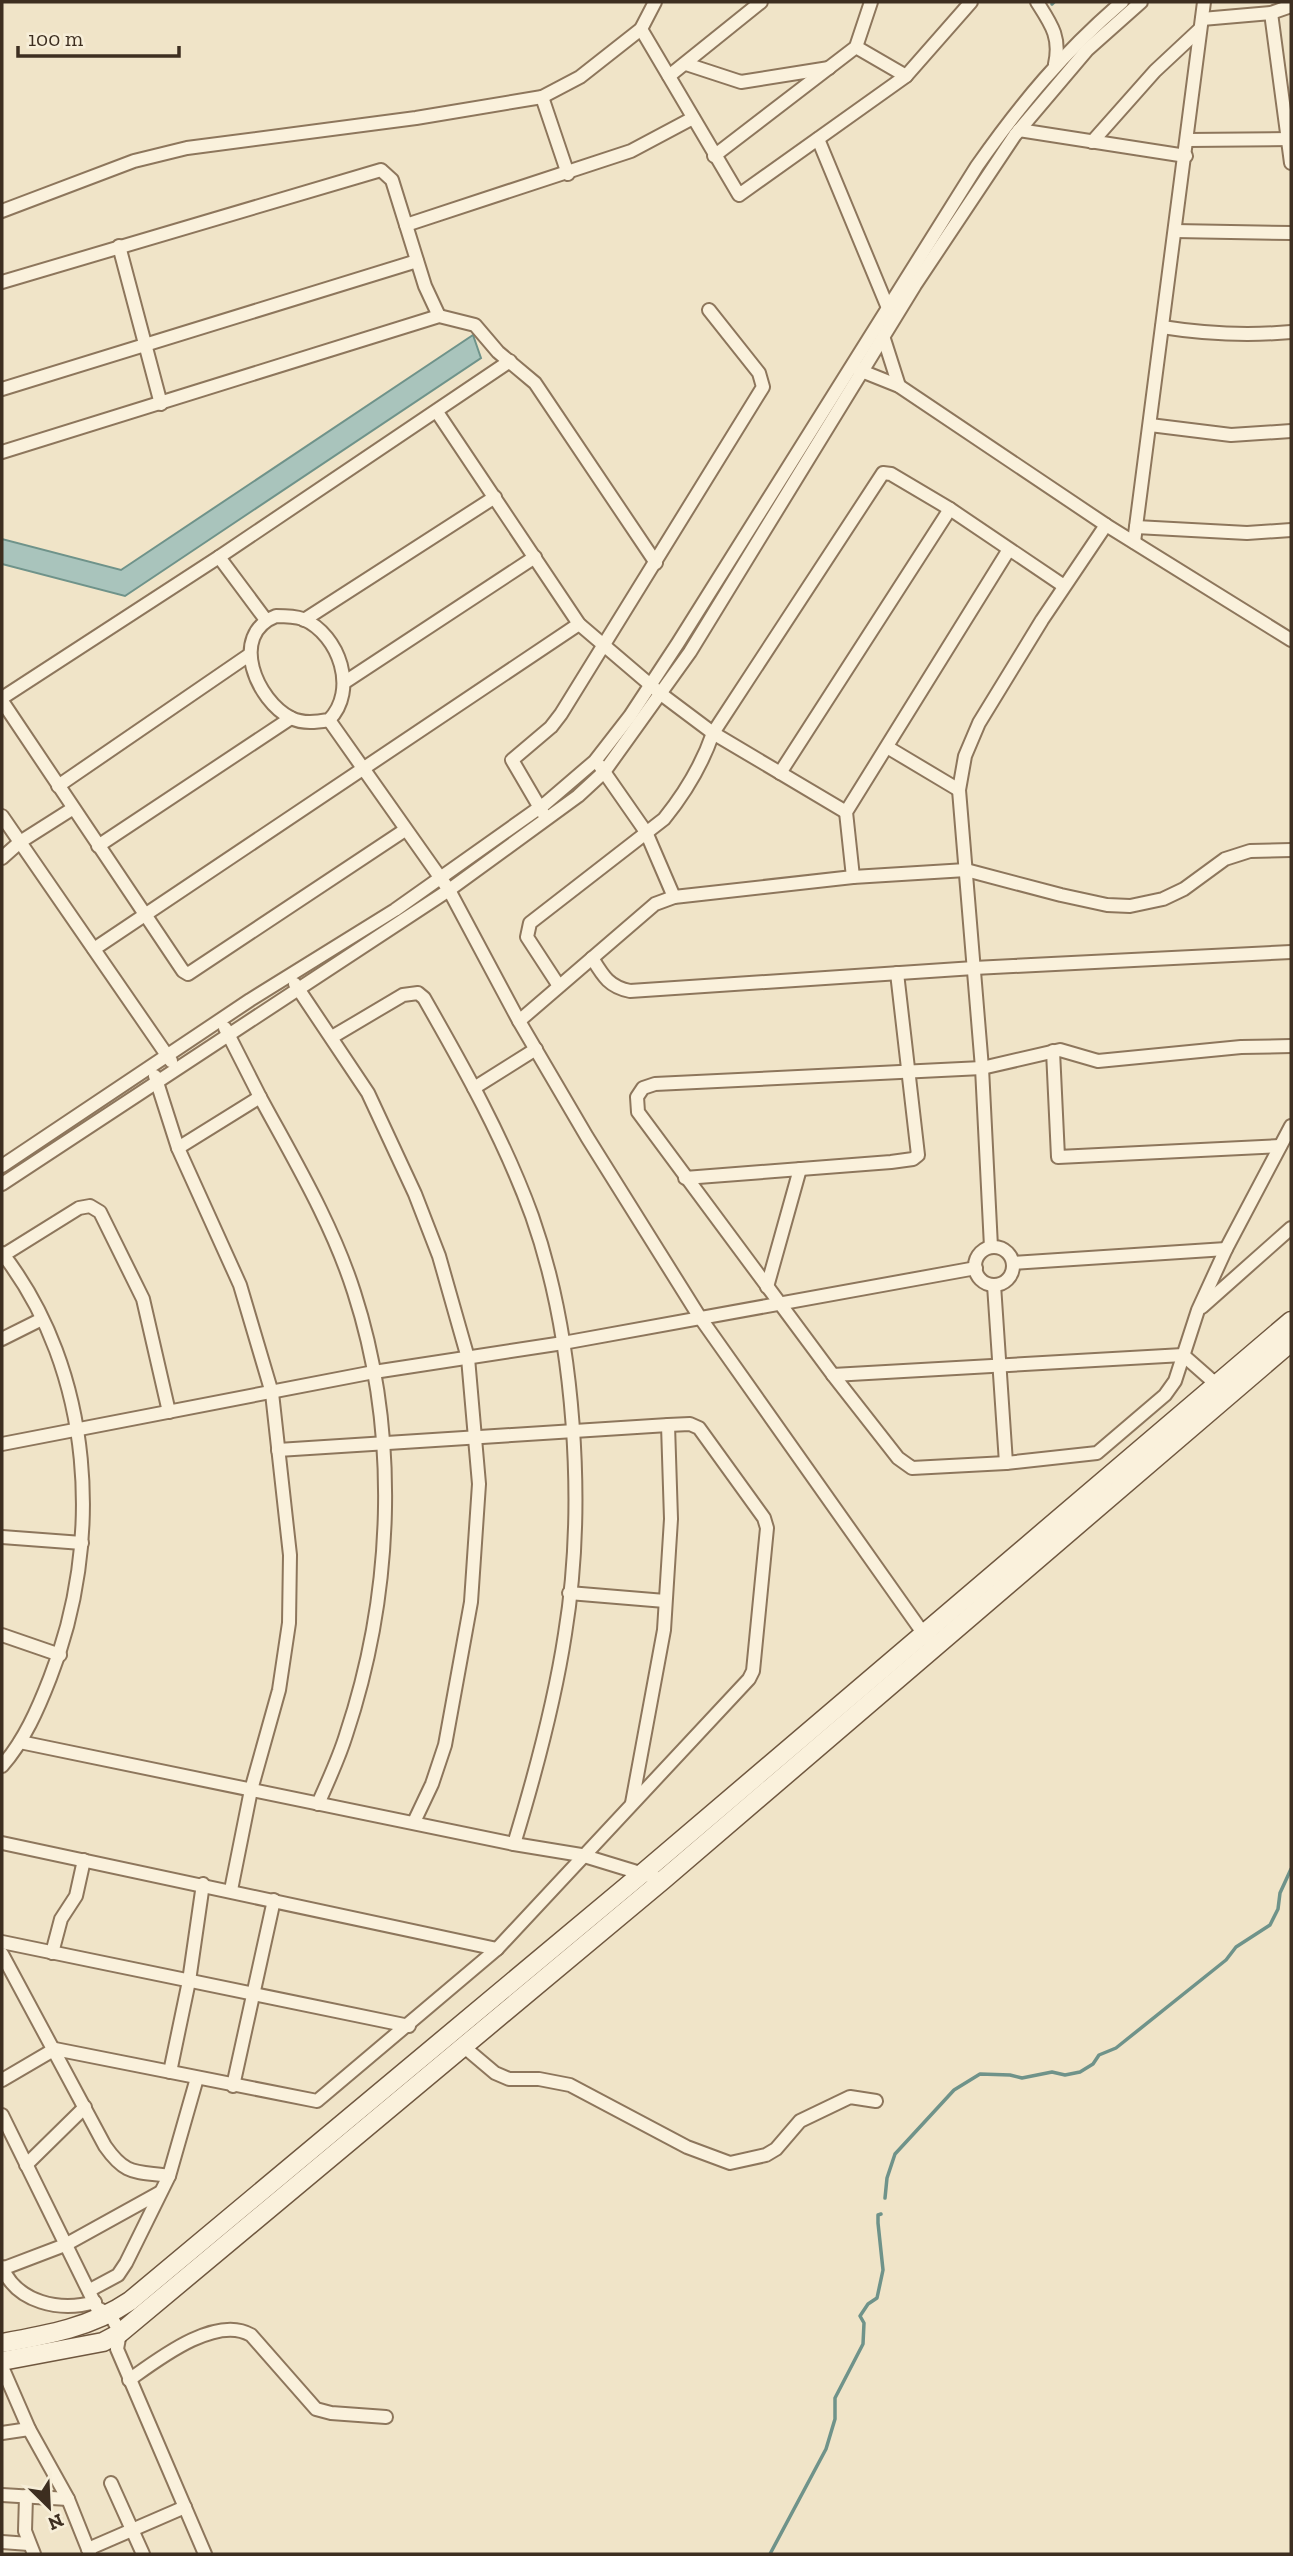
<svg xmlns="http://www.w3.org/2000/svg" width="1293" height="2556" font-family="'Zilla Slab',serif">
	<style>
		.water { fill: #a9c4bc; stroke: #6f938a; stroke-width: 2 }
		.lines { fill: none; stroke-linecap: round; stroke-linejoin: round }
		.stream { stroke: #6f938a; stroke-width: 3.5 }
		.street-casing { stroke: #8d765c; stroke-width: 16 }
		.secondary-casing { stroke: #6f573f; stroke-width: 21 }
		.street { stroke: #faf1dc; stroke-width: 12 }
		.secondary { stroke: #faf1dc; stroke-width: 18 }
	</style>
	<rect width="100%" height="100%" fill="#f0e4c8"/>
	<polygon class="water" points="473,335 481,358 125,596 2,564 2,539 121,570"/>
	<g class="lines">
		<g class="stream">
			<polyline points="1052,4 1054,2"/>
			<polyline points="885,2198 887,2178 895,2154 954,2090 980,2074 1010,2075 1022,2078 1052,2072 1065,2075 1080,2072 1093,2064 1099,2055 1116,2048 1226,1960 1236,1947 1270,1925 1278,1909 1280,1893 1291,1869"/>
			<polyline points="770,2554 826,2449 835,2419 835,2398 863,2344 864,2323 860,2316 868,2304 877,2298 883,2270 878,2223 878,2215 881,2214"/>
		</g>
		<g class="street-casing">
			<g id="street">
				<path d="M 1037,2 C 1051,24 1061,37 1055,64"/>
				<polyline points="1271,13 1291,163"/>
				<polyline points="1202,19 1271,13 1291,6"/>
				<polyline points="641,29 739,195 906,76 971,2"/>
				<polyline points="856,47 906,76"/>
				<polyline points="686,64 741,82 829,68"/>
				<polyline points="669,76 761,2"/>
				<polyline points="542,97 568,174"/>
				<polyline points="1019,130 1186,156"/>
				<polyline points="818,139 888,308"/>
				<polyline points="1188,140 1291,139"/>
				<polyline points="1092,142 1155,71 1200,29"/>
				<polyline points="714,156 856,47 871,2"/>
				<polyline points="2,211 134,161 187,148 416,118 542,97 580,77 641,29 655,2"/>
				<polyline points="406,225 631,151 693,118"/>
				<polyline points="1175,231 1291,233"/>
				<polyline points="119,246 161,404"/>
				<polyline points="2,282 381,170 392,180 425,286 439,316"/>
				<path d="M 1162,327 C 1206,334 1247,336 1291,332"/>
				<polyline points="884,339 899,386"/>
				<polyline points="859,370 899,386 1106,525 1291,640"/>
				<polyline points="2,389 417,261"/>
				<polyline points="437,412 579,624 661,694 713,733 846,812"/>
				<polyline points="1150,425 1231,435 1291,431"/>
				<polyline points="2,452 439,316 475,325 498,352 535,383 656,563"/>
				<polyline points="1136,527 1247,533 1291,530"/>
				<polyline points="1134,542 1204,2"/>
				<polyline points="219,557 266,620"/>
				<path d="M 276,616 C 285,616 294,616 303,619 C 340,635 358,691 329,720 C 317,722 303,724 291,718 C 257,701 228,635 276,616 Z"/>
				<polyline points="304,620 495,497"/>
				<polyline points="345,682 535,557"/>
				<polyline points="2,698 219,557 510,361"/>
				<polyline points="2,701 183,971 188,974 405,830"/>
				<polyline points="329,720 449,890 519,1021 587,1137 699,1316 928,1640"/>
				<polyline points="887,747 959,790"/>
				<polyline points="600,766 646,832 674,897"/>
				<polyline points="780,773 950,509"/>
				<polyline points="58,786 249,655"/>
				<polyline points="543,813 512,760 551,727 561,714 763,387 759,373 709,310"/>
				<polyline points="2,816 171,1061"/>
				<polyline points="98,846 291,718"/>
				<polyline points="2,858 20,842 72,809"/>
				<polyline points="853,877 846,812 1008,551"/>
				<polyline points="94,949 579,624"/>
				<path d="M 592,958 C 603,976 609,987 630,991 L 974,968 L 1291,952"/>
				<polyline points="295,984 368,1093 415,1194 439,1256 468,1358 479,1484 471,1602 445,1745 432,1784 414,1822"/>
				<path d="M 559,986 L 527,937 L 530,923 L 664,819 C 685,793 702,765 713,733 L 883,473 L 891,474 L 950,509 L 1064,586"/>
				<polyline points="519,1021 655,904 674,897 853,877 966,870 1061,895 1107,905 1130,906 1163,899 1184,889 1225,859 1250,851 1291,850"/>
				<polyline points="225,1028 260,1097"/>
				<path d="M 332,1037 L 403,995 L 418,993 L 424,998 C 464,1068 504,1139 532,1216 C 575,1338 586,1506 565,1634 C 554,1706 535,1775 514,1844"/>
				<polyline points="1291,1046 1241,1047 1098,1061 1060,1050 982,1068 655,1084 643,1088 637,1097 638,1112 833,1375 898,1458 912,1468 1006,1463 1097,1453 1165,1395 1175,1381 1198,1310 1226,1249 1291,1126"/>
				<polyline points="1053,1051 1058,1157 1280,1146"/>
				<path d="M 155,1076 L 178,1148 L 260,1097 C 294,1160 332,1223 354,1292 C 400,1434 393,1594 346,1735 C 339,1758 328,1781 318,1804"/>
				<polyline points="474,1088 536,1049"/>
				<polyline points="178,1148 240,1285 272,1393 290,1555 289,1623 279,1690 251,1790 231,1890"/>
				<path d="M 2,1166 L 250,1000 L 395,910 L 546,803 L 595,761 L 630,716 L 678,643 L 977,166 C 1022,102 1063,53 1122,2"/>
				<polyline points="685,1178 891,1162 913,1159 918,1155 897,973"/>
				<polyline points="2,1184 449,890 578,796 604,772 690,652 915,285 1015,135 1087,50 1141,2"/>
				<polyline points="991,1247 982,1068 959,790 965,756 979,723 1042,620 1106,525"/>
				<circle cx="994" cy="1266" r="19"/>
				<path d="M 2,1253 C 94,1371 104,1542 50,1678 C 38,1709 24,1741 2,1766"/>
				<polyline points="2,1256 79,1208 90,1206 100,1212 143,1299 169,1412"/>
				<polyline points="1013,1263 1226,1249"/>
				<polyline points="994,1285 1006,1463"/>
				<polyline points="767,1287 800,1169"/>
				<polyline points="1202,1307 1291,1228"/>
				<polyline points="2,1339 42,1319"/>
				<polyline points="833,1375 1183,1355 1216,1384"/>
				<polyline points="2,1444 374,1372 563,1343 976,1268"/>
				<polyline points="2,1537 82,1543"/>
				<polyline points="569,1593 665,1601"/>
				<polyline points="2,1635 60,1655"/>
				<polyline points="20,1742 514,1844 581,1855 663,1880"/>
				<polyline points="632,1803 664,1630 671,1519 668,1425"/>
				<polyline points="2,1843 497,1949"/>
				<polyline points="2,1942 409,2026"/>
				<polyline points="52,1953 61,1919 76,1896 84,1860"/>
				<path d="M 2,1954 L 105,2146 C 126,2176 135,2171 169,2176"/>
				<polyline points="463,2046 495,2073 509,2079 539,2079 570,2085 687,2147 730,2163 766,2155 776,2149 800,2121 850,2097 876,2101"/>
				<polyline points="170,2072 189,1981 203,1884"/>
				<polyline points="2,2080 55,2049 317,2101 497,1949 749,1679 753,1671 767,1528 764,1518 699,1428 690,1424 668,1425 278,1450"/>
				<polyline points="233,2086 274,1900"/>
				<polyline points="2,2115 97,2308 110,2314 120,2333 117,2349 205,2554"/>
				<polyline points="26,2165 85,2107"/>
				<path d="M 2,2267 C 17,2303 60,2312 95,2302"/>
				<polyline points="2,2269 65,2245 159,2193"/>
				<polyline points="90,2290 118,2275 126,2263 169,2176 197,2078"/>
				<polyline points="2,2367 29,2429 68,2499 90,2554"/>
				<path d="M 129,2380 C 157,2360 216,2314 251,2335 L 316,2409 L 331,2413 L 386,2417"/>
				<polyline points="2,2433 29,2429"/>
				<polyline points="111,2483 143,2554"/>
				<polyline points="2,2495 68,2499"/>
				<polyline points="26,2496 25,2531 34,2554"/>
				<polyline points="2,2542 29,2544"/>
				<polyline points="88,2549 185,2507"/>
			</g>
		</g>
		<g class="secondary-casing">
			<g id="secondary">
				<path d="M 2,2343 C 47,2335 92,2327 130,2301 L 644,1872 L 1291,1321"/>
				<polyline points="2,2361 103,2342 120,2333 663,1880 1291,1342"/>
			</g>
		</g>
		<use href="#street" class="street"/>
		<use href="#secondary" class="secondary"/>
	</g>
	<rect width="1293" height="2556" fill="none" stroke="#3d2e20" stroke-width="7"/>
	<g transform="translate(49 2507) rotate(156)" stroke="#f7eed8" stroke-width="5" paint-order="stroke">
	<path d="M0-5L12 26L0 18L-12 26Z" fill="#3d2e20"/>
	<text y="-10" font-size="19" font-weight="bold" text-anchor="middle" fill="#3d2e20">N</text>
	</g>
	<path d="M18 46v10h161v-10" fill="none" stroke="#3d2e20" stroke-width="3.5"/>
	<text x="28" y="46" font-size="21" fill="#3d2e20" stroke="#f7eed8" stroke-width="5" paint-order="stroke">100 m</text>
</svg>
